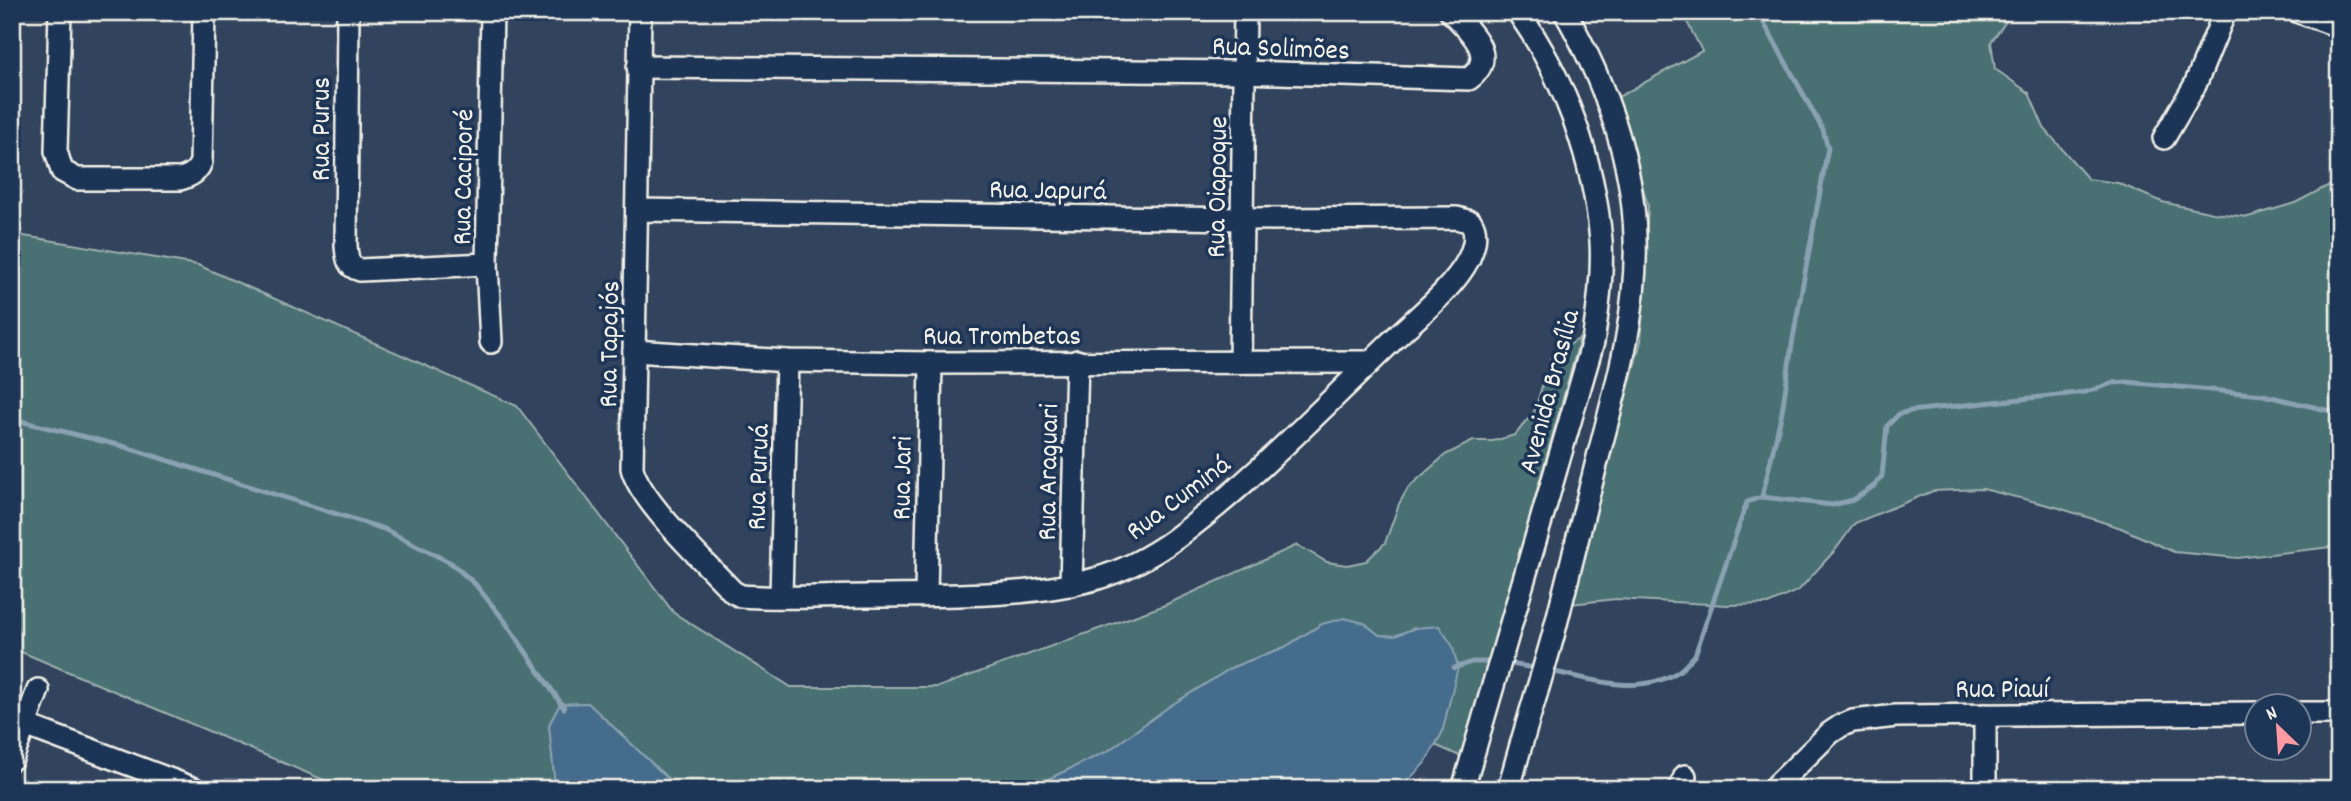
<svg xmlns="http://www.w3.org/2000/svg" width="2351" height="801" font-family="Dekko,sans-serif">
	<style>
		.green { fill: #486f73; stroke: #9eb0ae; stroke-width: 2 }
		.water { fill: #446c8c; stroke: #8aa1b1; stroke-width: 2 }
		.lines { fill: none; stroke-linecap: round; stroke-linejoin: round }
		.stream { stroke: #8aa1b1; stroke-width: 5 }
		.minor-casing { stroke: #f4f1e8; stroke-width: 26 }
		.minor { stroke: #1d3557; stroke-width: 21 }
		.labels { text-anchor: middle; stroke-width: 7; stroke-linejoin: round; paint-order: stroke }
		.street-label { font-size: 28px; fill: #f4f1e8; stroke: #1d3557 }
	</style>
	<rect width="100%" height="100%" fill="#31435d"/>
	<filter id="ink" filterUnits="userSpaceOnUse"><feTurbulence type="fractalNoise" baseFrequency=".0143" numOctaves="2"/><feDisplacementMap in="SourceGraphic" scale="14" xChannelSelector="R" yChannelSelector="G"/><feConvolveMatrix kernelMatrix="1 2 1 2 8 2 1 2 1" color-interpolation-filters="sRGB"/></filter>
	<g filter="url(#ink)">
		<g class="green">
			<polygon points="1682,12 2016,12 2010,16 1991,42 1995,69 2029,93 2044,128 2088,179 2118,183 2162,202 2213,213 2248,217 2295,203 2339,180 2339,546 2238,558 2174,552 2121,528 2056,507 1983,489 1933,491 1855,523 1836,549 1799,590 1768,604 1728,605 1616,599 1570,604 1641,341 1648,206 1618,97 1702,51"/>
			<polygon points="12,234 198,265 517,406 674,613 791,687 938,687 1165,605 1297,545 1327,562 1347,565 1366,561 1385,543 1399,504 1408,488 1445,455 1473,441 1493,441 1515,435 1534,412 1551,357 1580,338 1462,757 1435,745 1442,733 1457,667 1415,628 1395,636 1379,635 1364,623 1322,624 1285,647 1233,667 1170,706 1108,751 1046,780 1034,789 679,789 588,703 560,704 549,725 555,784 562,789 345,789 12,648"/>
		</g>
		<g class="water">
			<polygon points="1344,618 1364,623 1379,635 1395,636 1415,628 1439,626 1452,645 1458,667 1442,733 1425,763 1400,789 1034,789 1046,780 1108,751 1170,706 1233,667 1285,647 1322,624"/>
			<polygon points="588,703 679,789 562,789 555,785 549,725 560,704"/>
		</g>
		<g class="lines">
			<g class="stream">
				<polyline points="1758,12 1823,130 1828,148 1793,338 1782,412 1762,497"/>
				<polyline points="12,419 122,446 384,529 451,563 475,584 504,620 564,708"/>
				<polyline points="1505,663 1540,669"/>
				<polyline points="1454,668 1472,662 1495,662"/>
				<path d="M 1550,671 C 1591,679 1640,697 1679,671 C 1685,667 1690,660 1695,655 L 1747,502 L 1762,497 L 1833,505 L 1853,500 L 1874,486 L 1882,476 L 1887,426 L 1899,414 L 1910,411 L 2086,392 L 2113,383 L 2127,382 L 2263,395 L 2339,413"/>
			</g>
			<g class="minor-casing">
				<g id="minor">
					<path d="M 60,12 L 56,151 L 62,171 L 77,179 L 180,179 C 190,176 197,173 201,162 L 204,12"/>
					<path d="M 348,12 L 346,245 C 347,257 347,267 360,270 L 487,264"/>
					<polyline points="2299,12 2339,26"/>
					<path d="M 638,67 L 1244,72 L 1469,79 C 1499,56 1470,31 1451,12"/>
					<polyline points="2164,138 2195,85 2225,12"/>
					<path d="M 638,210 L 1243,219 L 1457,218 L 1471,222 C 1478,233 1474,247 1469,258 C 1453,290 1415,318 1390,343 C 1320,410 1253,481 1175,539 C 1151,556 1123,571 1095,579 C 1026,598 940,595 868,596 C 826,596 783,599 741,596 L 733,592 C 707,564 640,502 632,468 L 640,12"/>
					<polyline points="491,342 487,264 492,12"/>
					<polyline points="634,351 787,361 931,363 1370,362"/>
					<polyline points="1240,362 1245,12"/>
					<polyline points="1071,585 1077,361"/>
					<polyline points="926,595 931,363"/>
					<polyline points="781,596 787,361"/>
					<polyline points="2298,713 2339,713"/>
					<polyline points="25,725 195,789"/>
					<polyline points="12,759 38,690"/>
					<path d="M 1463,789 L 1593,342 C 1598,309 1603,274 1601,241 C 1594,160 1565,79 1518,12"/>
					<path d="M 1509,789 C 1522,737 1539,687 1553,636 C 1568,578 1582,519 1597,461 C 1616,388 1638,314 1635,237 C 1633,158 1604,81 1565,12"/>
					<polyline points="1680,789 1685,776"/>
					<polyline points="1773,789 1830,733 1842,725 1853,721 1896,716 2256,713"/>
					<polyline points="1985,789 1985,715"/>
				</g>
			</g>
			<use href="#minor" class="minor"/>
		</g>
	</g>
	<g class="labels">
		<g class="street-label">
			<text transform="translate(1281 46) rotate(2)" y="10">Rua Solimões</text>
			<text transform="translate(319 129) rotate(-90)" y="10">Rua Purus</text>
			<text transform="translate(461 177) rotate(-89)" y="10">Rua Caciporé</text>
			<text transform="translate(1215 187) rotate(-89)" y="10">Rua Oiapoque</text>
			<text transform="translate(1048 188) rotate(1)" y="10">Rua Japurá</text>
			<text x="1002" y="344">Rua Trombetas</text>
			<text transform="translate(607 344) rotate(-89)" y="10">Rua Tapajós</text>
			<text transform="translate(1547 391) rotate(-75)" y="10">Avenida Brasília</text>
			<text transform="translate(1046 472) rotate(-89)" y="10">Rua Araguari</text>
			<text transform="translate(756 477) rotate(-88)" y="10">Rua Puruá</text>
			<text transform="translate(900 478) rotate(-89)" y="10">Rua Jari</text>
			<text transform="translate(1177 496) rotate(-37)" y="10">Rua Cuminá</text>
			<text x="2002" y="697">Rua Piauí</text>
		</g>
	</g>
	<rect width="2351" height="801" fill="none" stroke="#1d3557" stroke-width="42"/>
	<rect x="21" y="21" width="2309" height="759" fill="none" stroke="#f4f1e8" stroke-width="2.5" filter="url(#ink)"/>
	<g transform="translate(2278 727) rotate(335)"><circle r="33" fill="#1d3557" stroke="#738091" stroke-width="2"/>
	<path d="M0-5L12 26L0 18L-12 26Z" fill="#ff9aa2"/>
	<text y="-10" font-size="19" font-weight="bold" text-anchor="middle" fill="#f4f1e8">N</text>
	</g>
</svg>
